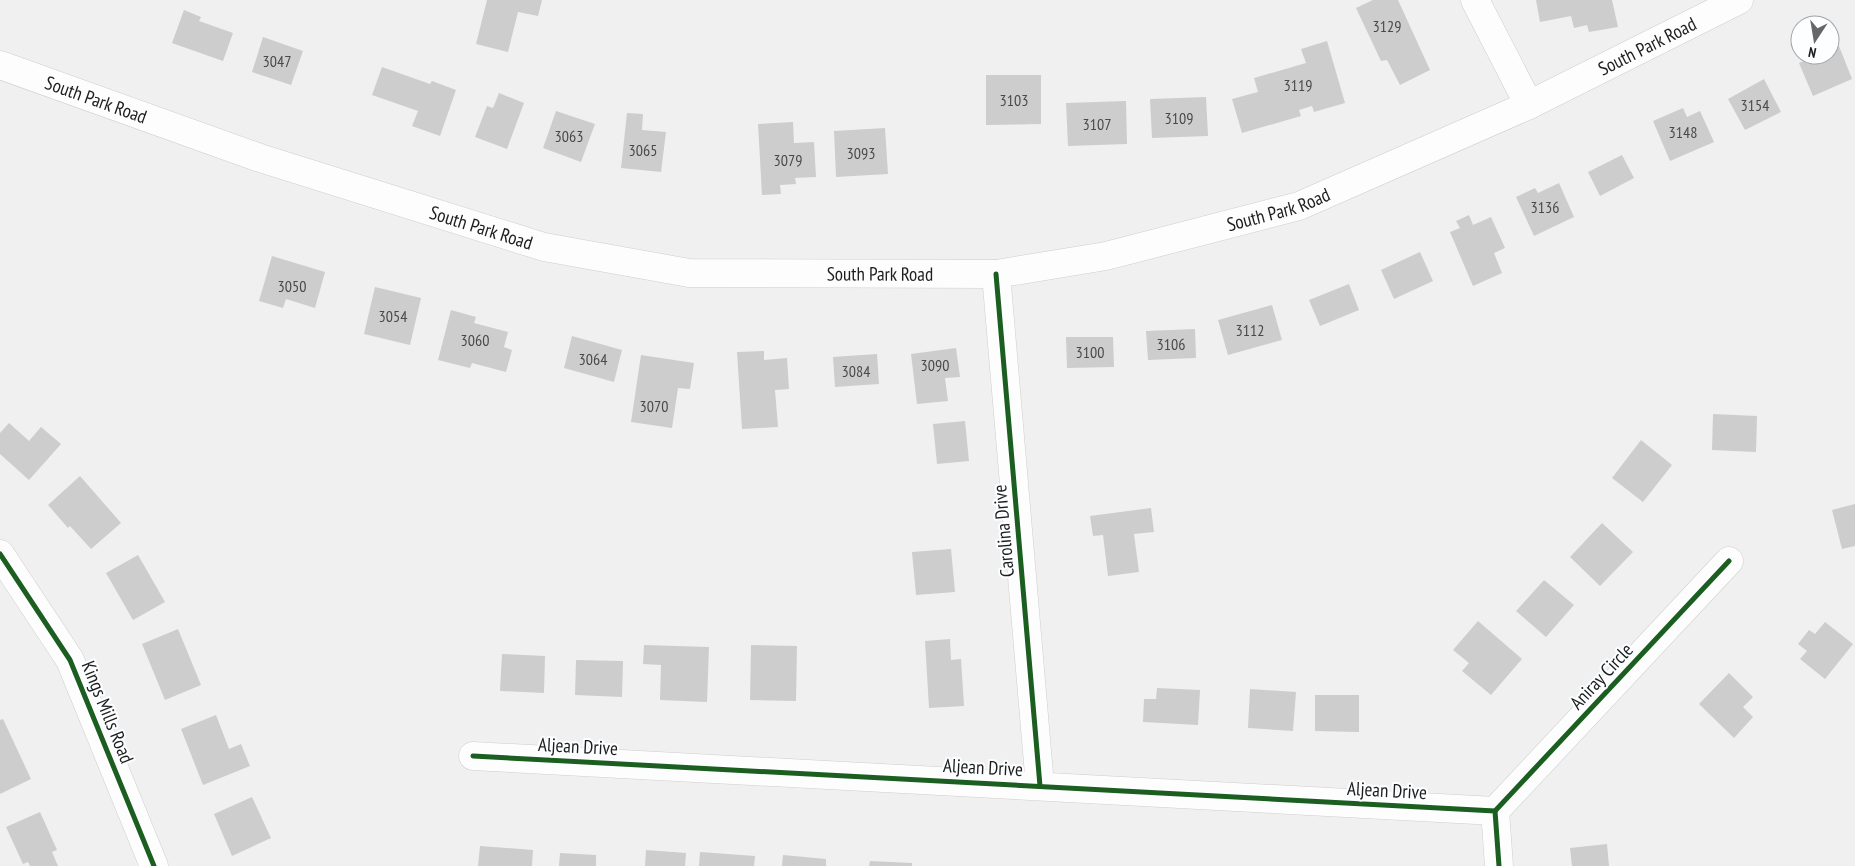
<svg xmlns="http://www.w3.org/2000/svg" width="1855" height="866" font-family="'PT Sans Narrow',sans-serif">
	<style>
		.building { fill: #cecdcd }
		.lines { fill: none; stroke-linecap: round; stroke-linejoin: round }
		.minor-casing { stroke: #cecece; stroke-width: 29 }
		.secondary-casing { stroke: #cecece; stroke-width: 29 }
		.minor { stroke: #fdfdfd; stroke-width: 28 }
		.secondary { stroke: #fdfdfd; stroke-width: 28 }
		.cycleway-casing { stroke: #fcfeff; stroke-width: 8 }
		.cycleway { stroke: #1b5e20; stroke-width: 5 }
		.labels { text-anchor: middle; stroke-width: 4; stroke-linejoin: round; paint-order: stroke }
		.number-label { font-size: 16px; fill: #484949 }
		.street-label { font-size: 19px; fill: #1c1d1d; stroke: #fcfeff }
	</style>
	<rect width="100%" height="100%" fill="#f0f0f0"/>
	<g class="building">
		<polygon points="487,0 542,0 538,16 518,12 508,52 476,44"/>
		<polygon points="1373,0 1398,0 1430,70 1400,85 1387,60 1381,61 1356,8"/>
		<polygon points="1536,0 1612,0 1618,27 1589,32 1587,25 1574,28 1571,16 1540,22"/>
		<polygon points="184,10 201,17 199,21 233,33 223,61 172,43"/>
		<polygon points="263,37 303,51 291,85 252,72"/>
		<polygon points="1327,41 1345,103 1314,112 1312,106 1299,110 1301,116 1242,133 1232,99 1258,92 1254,78 1306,63 1301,49"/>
		<polygon points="1839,46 1852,79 1813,96 1799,63 1818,55 1830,55 1830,50"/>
		<polygon points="382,67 430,84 432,81 456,90 440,136 412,126 418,111 372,95"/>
		<polygon points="986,75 1041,75 1041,124 986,125"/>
		<polygon points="1764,79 1781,112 1745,130 1728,99"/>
		<polygon points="499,93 524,103 507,149 475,137 487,106 493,108"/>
		<polygon points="1206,97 1208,136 1152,138 1150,99"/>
		<polygon points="1126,101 1127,144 1068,146 1066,103"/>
		<polygon points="1683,108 1687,117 1700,111 1714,142 1670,161 1653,121"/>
		<polygon points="556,111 595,124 581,162 543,148"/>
		<polygon points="627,113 643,114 642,130 666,132 661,172 621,168"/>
		<polygon points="793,122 794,143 814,142 816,177 795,178 796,184 780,185 781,194 762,195 758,124"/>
		<polygon points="885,128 888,174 836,177 834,131"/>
		<polygon points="1622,155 1634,178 1600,196 1588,172"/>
		<polygon points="1559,183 1574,217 1534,236 1516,197 1535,188 1538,193"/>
		<polygon points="1469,215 1473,225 1491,217 1505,248 1494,253 1502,273 1473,286 1450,232 1460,228 1456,221"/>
		<polygon points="1420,252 1433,281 1394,299 1381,270"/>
		<polygon points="272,256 325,272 315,308 286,299 283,308 259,301"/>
		<polygon points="1349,284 1359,310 1320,326 1309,300"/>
		<polygon points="375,287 421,298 410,345 364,334"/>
		<polygon points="1272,305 1282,340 1228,355 1218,320"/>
		<polygon points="451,310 476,317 474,323 508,332 504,347 512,350 506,372 472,363 470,368 438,360"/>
		<polygon points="1195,329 1196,358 1148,360 1146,331"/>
		<polygon points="572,336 622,350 614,382 564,368"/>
		<polygon points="1066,337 1113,337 1114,367 1067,368"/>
		<polygon points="956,348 960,377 945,378 948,401 917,404 911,354"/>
		<polygon points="764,351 764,360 787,358 789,389 775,390 778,427 742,429 737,352"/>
		<polygon points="877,354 879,384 835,387 833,357"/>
		<polygon points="641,355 694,363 690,389 678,388 672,428 631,422"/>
		<polygon points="1713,414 1757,416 1756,452 1712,450"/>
		<polygon points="965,421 969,461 937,464 933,424"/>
		<polygon points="9,423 29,441 41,427 61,444 29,480 0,454 0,433"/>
		<polygon points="1641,440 1672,465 1643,502 1612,478"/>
		<polygon points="80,476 121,523 91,549 70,526 68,528 48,505"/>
		<polygon points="1855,504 1855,546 1842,549 1832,510"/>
		<polygon points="1151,508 1154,532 1134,534 1139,572 1108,576 1103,535 1093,536 1090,516"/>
		<polygon points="1602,523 1633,552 1600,586 1570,557"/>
		<polygon points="951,549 955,592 916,595 912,552"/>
		<polygon points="138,555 165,602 133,620 106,573"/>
		<polygon points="1544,580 1574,605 1546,637 1516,611"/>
		<polygon points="1478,621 1522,659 1491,695 1462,671 1469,663 1453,650"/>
		<polygon points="1825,622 1853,644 1825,679 1800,659 1807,651 1798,644 1809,630 1815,634"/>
		<polygon points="178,629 201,685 165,700 142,644"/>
		<polygon points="950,639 951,660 961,659 964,706 929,708 925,641"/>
		<polygon points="644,645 709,647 707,702 660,700 661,665 643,664"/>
		<polygon points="751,645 797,646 796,701 750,700"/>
		<polygon points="502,654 545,656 544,693 500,691"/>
		<polygon points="576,660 623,661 622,697 575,695"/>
		<polygon points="1729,673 1753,697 1743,707 1753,717 1734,738 1699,704"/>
		<polygon points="1157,688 1200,690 1198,725 1143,722 1144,699 1156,699"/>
		<polygon points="1250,689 1296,692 1293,731 1248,728"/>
		<polygon points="1315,695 1359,695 1359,732 1315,731"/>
		<polygon points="216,715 229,749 241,744 250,766 203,785 181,729"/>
		<polygon points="3,719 31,779 0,794 0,720"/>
		<polygon points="252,797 271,838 232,856 214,814"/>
		<polygon points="40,812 57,850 52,852 58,866 30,866 28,862 23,864 6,827"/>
		<polygon points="1607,844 1609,866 1572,866 1570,848"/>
		<polygon points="480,846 533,850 532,866 478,866"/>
		<polygon points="646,850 686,853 685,866 645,866"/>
		<polygon points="700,852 755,856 754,866 699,866"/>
		<polygon points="560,853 596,855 596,866 559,866"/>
		<polygon points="783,855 826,859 826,866 782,866"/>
		<polygon points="870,861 912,863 912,866 869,866"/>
	</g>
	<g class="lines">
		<g class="minor-casing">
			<g id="minor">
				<polyline points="1475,0 1529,105"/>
				<polyline points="996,274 1040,786"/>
				<polyline points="0,554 70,660 154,866"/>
				<polyline points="473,756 1495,811 1499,866"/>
				<polyline points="1495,811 1729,561"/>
			</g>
		</g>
		<g class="secondary-casing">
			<g id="secondary">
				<path id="s1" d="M 0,65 L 260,158 L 544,247 L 689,273 L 996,274 L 1106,256 L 1299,206 L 1529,105 L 1739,0"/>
			</g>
		</g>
		<use href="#minor" class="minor"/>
		<use href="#secondary" class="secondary"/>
		<g class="cycleway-casing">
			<g id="cycleway">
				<polyline points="996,274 1040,786"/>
				<polyline points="0,554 70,660 154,866"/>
				<polyline points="473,756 1495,811 1499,866"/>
				<polyline points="1495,811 1729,561"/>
			</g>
		</g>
		<use href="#cycleway" class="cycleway"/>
	</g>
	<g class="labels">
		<g class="number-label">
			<text x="1387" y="32">3129</text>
			<text x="277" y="67">3047</text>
			<text x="1298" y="91">3119</text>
			<text x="1014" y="106">3103</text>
			<text x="1755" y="111">3154</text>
			<text x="1179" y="124">3109</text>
			<text x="1097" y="130">3107</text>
			<text x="1683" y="138">3148</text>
			<text x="569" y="142">3063</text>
			<text x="643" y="156">3065</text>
			<text x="861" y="159">3093</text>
			<text x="788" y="166">3079</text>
			<text x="1545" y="213">3136</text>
			<text x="292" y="292">3050</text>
			<text x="393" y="322">3054</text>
			<text x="1250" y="336">3112</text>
			<text x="475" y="346">3060</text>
			<text x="1171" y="350">3106</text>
			<text x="1090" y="358">3100</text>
			<text x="593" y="365">3064</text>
			<text x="935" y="371">3090</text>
			<text x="856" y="377">3084</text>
			<text x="654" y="412">3070</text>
		</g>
		<g class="street-label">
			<text dy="7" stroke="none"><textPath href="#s1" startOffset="1722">South Park Road</textPath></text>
			<text dy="7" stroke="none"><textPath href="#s1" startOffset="102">South Park Road</textPath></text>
			<text dy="7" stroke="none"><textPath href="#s1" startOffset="1318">South Park Road</textPath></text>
			<text dy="7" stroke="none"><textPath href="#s1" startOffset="508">South Park Road</textPath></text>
			<text dy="7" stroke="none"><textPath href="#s1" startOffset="912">South Park Road</textPath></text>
			<text transform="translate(1003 531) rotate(-95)" y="7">Carolina Drive</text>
			<text transform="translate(1601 676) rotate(-47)" y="7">Aniray Circle</text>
			<text transform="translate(108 712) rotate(68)" y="7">Kings Mills Road</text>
			<text transform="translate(578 746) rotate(3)" y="7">Aljean Drive</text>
			<text transform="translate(983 767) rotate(3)" y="7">Aljean Drive</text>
			<text transform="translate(1387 790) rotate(3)" y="7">Aljean Drive</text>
		</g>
	</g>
	<g transform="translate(1815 40) rotate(192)"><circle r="24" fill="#fcfeff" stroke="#a2a4a5"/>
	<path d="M0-4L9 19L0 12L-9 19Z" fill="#666767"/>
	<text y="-8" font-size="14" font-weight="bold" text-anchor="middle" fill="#1c1d1d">N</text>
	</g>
</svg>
